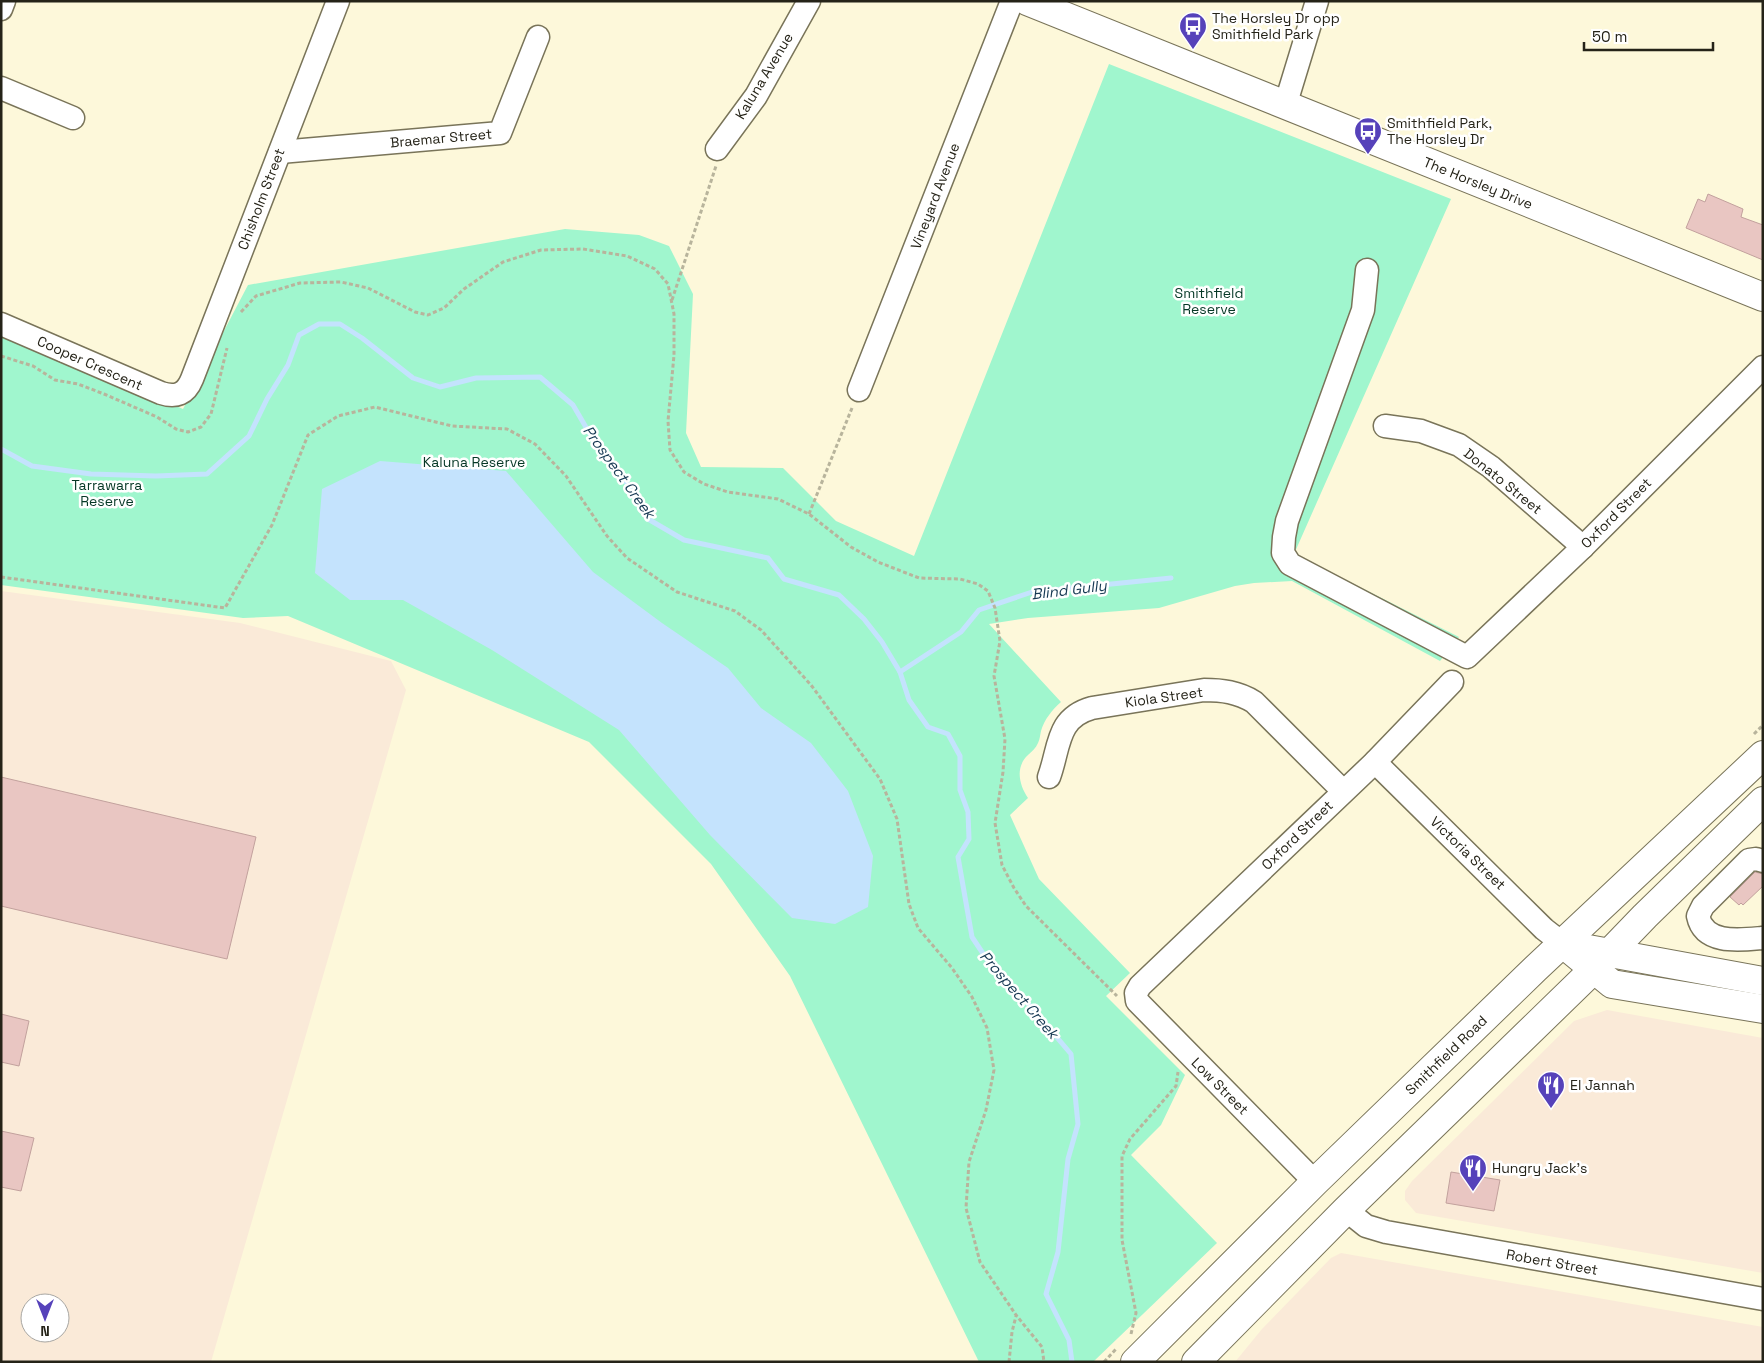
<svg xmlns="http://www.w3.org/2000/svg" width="1764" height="1363" font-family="'Space Grotesk',sans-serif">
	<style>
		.industrial { fill: #faead8; fill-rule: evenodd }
		.green { fill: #a0f6ce }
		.water { fill: #c4e3fd }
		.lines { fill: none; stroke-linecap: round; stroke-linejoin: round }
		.stream { stroke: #c4e3fd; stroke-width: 5 }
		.building { fill: #e9c6c2; stroke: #c2a19d }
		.minor-casing { stroke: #797459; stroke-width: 25 }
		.major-casing { stroke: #797459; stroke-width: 30 }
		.highway-casing { stroke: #797459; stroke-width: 30 }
		.path { stroke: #b8b49c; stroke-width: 3; stroke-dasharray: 4 2.5; stroke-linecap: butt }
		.minor { stroke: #fff; stroke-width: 22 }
		.major { stroke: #fff; stroke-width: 28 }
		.highway { stroke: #fff; stroke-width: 28 }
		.labels { text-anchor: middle; stroke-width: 5; stroke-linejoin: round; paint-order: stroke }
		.poi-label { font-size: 14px; fill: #252318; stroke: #fff; text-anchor: start }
		.street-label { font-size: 14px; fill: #252318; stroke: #fff }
		.park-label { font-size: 14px; fill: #063826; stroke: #fff }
		.water-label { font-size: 15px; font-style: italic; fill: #153852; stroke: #fff }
	</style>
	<rect width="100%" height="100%" fill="#fdf8da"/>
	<g class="industrial">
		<path d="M 1,591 L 240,623 L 391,661 L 406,690 L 211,1362 L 1,1362 ZM 30,1303 L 60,1303 L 60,1333 L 30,1333 Z"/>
		<polygon points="1607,1010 1763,1038 1763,1273 1416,1213 1405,1200 1405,1191 1412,1181 1574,1021"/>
		<polygon points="1341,1253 1763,1327 1763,1362 1235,1362 1262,1329 1331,1258"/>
	</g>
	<path class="green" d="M 1109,64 L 1451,199 L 1294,554 L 1459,637 L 1440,661 L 1292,581 L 1254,583 L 1235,586 L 1159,608 L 1028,618 L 989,624 L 1061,702 C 1052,710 1044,720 1041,731 C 1040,735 1040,739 1038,743 C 1036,748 1032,751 1028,755 C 1015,767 1019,785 1028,798 L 1010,815 L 1039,879 L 1130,973 L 1106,996 L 1185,1075 L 1161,1125 L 1131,1155 L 1217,1243 L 1093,1362 L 979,1362 L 790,976 L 711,864 L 589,742 L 288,616 L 243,618 L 1,585 L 1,331 L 183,409 L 248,285 L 565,229 L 639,235 L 669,246 L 693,294 L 686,433 L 701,467 L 783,468 L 836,521 L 914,556 Z"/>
	<polygon class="water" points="380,461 506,471 593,572 662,623 728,668 761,708 811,743 848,791 873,856 868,907 835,924 792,918 710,835 619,730 492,650 403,600 350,600 315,573 322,489"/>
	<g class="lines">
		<g class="stream">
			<polyline points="1,449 32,466 91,474 156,476 207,474 249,436 267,399 288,365 299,335 319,324 340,324 362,338 413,378 440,387 476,378 540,377 573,405 594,441 625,480 648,519 684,540 768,558 784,579 839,595 864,619 882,642 900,672 909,700 928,727 948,734 960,756 960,790 968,812 969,839 958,857 972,937 988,961 1032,1008 1071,1054 1078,1124 1068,1159 1058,1252 1046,1294 1069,1340 1072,1362"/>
			<polyline points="900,672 961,632 979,610 1032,592 1171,578"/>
		</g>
	</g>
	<g class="building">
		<polygon points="1708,194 1743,209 1741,217 1763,225 1763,260 1686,228 1698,199 1705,202"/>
		<polygon points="1,777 256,837 227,959 1,906"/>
		<polygon points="1755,872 1763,874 1763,886 1743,905 1741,903 1739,905 1730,897"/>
		<polygon points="1,1014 29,1021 19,1066 1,1062"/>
		<polygon points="1,1131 34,1138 21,1191 1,1187"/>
		<polygon points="1451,1172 1500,1180 1494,1211 1446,1203"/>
	</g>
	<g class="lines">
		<g class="minor-casing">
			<g id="minor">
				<polyline points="1,9 4,1"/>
				<polyline points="1,88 73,118"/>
				<polyline points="1285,106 1317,1"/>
				<polyline points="717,149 756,96 809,1"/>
				<polyline points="280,152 500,133 538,37"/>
				<polyline points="1367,270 1363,310 1287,521 1284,537 1283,553 1290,564 1467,657 1583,547 1763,367"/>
				<path d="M 1,324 L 161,393 C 176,398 186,394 192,379 L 338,1"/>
				<polyline points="859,390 1012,1"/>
				<polyline points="1385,426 1421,431 1459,445 1491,467 1583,547"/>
				<polyline points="1375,762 1544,929 1562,943"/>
				<path d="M 1049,777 C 1060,747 1056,718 1092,708 L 1204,690 C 1222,690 1238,692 1254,702 L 1343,791"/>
				<path d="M 1762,938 C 1740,940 1704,945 1698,916 L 1703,906 L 1749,860 L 1756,859 L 1763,861"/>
				<polyline points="1315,1182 1137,1001 1136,993 1140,986 1375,762 1452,682"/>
				<polyline points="1346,1210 1366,1226 1386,1232 1763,1299"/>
			</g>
		</g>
		<g class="major-casing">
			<g id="major">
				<polyline points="1027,1 1763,297"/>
				<polyline points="1562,943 1612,984 1763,1009"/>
				<polyline points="1588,949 1763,981"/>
			</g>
		</g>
		<g class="highway-casing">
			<g id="highway">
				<polyline points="1135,1362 1315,1182 1535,969 1763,755"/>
				<polyline points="1196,1362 1346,1210 1593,970 1645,916 1763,801"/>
			</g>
		</g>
		<g class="path">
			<polyline points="672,300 716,166"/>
			<polyline points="241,312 256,296 300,283 341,282 368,288 415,312 428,315 444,308 464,289 503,262 541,250 583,249 627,256 655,269 668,284 674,314 674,355 668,421 670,450 684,472 704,484 728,492 778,499 809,514 851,547 878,562 919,578 960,579 978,584 988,591 995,608 1000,641 994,676 1005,739 1003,772 995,823 1002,865 1014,888 1026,906 1117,996"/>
			<polyline points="1,356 33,366 55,380 78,384 104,394 157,417 176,429 188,432 201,427 211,414 227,348"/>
			<polyline points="809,514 852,408"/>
			<polyline points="1,577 225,608 272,525 308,435 338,416 375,407 452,426 507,429 535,444 566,476 607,536 627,558 677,592 735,611 761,630 811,685 880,779 897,819 909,904 918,928 952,968 972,997 987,1028 994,1070 986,1110 969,1162 966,1208 980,1262 1016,1315 1042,1347 1044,1362"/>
			<polyline points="1754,734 1763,725"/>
			<polyline points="1131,1334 1136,1313 1122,1240 1122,1156 1130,1139 1176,1086 1178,1072"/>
			<polyline points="1009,1362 1012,1332 1016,1316"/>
			<polyline points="1104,1362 1116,1349"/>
		</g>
		<use href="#minor" class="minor"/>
		<use href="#major" class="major"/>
		<use href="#highway" class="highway"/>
	</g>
	<defs>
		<g id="bus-pin" transform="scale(1.4375)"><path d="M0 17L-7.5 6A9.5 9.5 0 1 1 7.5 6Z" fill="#5642ba" stroke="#fff"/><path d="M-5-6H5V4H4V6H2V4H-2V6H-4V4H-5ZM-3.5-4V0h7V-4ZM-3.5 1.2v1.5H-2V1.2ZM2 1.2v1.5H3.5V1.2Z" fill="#fff"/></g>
		<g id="restaurant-pin" transform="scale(1.4375)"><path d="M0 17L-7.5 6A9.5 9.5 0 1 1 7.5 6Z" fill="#5642ba" stroke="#fff"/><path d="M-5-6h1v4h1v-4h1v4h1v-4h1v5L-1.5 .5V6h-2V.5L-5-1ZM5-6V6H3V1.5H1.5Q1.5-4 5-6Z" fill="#fff"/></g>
	</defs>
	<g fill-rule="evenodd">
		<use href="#bus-pin" x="1193" y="26"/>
		<use href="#bus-pin" x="1368" y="131"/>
		<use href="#restaurant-pin" x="1551" y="1085"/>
		<use href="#restaurant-pin" x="1473" y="1168"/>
	</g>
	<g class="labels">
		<g class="poi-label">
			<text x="1212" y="23">The Horsley Dr opp<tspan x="1212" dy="16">Smithfield Park</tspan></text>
			<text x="1387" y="128">Smithfield Park,<tspan x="1387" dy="16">The Horsley Dr</tspan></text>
			<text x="1570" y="1090">El Jannah</text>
			<text x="1492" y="1173">Hungry Jack's</text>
		</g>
		<g class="street-label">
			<text transform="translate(764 76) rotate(-59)" y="5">Kaluna Avenue</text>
			<text transform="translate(441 138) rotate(-5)" y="5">Braemar Street</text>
			<text transform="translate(1478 183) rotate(22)" y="5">The Horsley Drive</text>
			<text transform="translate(935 196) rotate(-69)" y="5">Vineyard Avenue</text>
			<text transform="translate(261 199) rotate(-69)" y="5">Chisholm Street</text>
			<text transform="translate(90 363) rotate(24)" y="5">Cooper Crescent</text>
			<text transform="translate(1503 481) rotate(39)" y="5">Donato Street</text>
			<text transform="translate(1616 513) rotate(-45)" y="5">Oxford Street</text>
			<text transform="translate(1164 697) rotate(-8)" y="5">Kiola Street</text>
			<text transform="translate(1297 835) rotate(-44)" y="5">Oxford Street</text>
			<text transform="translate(1468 853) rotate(44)" y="5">Victoria Street</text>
			<text transform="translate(1446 1055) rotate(-44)" y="5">Smithfield Road</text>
			<text transform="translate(1220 1086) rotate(45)" y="5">Low Street</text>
			<text transform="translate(1552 1262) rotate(10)" y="5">Robert Street</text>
		</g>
		<g class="park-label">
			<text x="1209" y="298">Smithfield<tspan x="1209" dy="16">Reserve</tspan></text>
			<text x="474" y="467">Kaluna Reserve</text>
			<text x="107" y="490">Tarrawarra<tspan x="107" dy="16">Reserve</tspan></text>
		</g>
		<g class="water-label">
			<text transform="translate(619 472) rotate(54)" y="5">Prospect Creek</text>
			<text transform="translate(1069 590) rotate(-7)" y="5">Blind Gully</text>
			<text transform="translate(1019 995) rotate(49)" y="5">Prospect Creek</text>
		</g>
	</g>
	<rect width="1764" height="1363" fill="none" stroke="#252318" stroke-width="5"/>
	<g transform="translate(45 1318) rotate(180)"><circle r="24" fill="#ffffff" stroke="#a8a7a3"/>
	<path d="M0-4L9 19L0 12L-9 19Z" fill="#5642ba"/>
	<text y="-8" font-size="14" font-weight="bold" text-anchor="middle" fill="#252318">N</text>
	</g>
	<path d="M1584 42v8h129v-8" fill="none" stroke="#252318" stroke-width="2.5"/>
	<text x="1592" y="42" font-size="15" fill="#252318" stroke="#ffffff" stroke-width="4" paint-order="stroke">50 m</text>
</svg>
